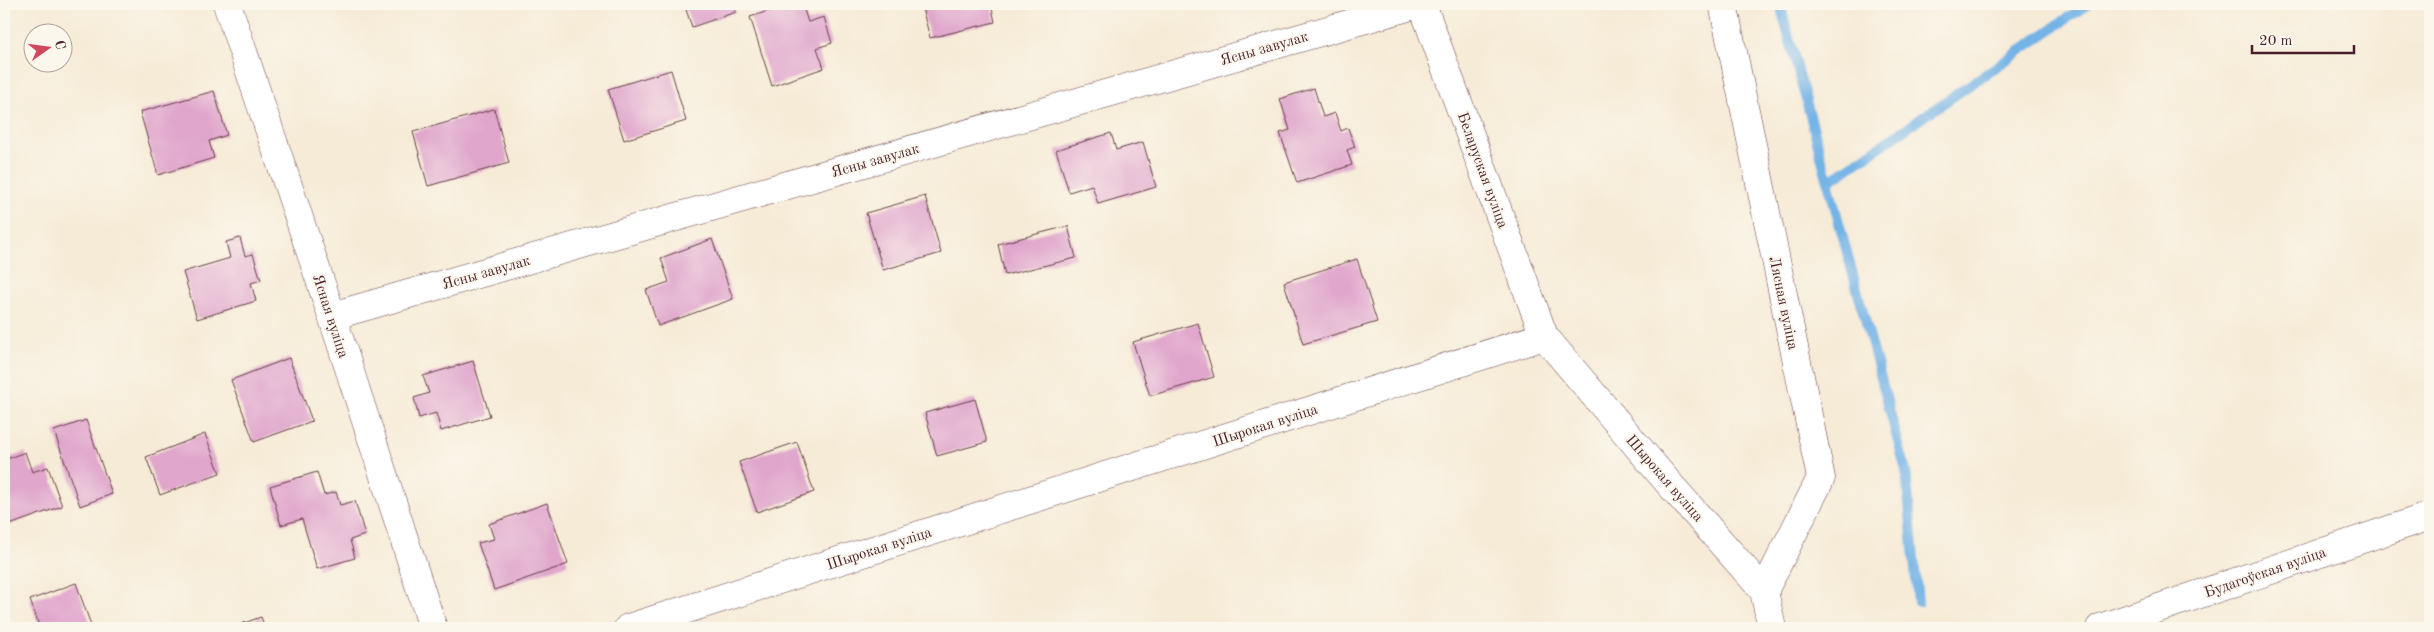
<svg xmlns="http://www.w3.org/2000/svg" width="2434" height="632" font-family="'Old Standard TT',serif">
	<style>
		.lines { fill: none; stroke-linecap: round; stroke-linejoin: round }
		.stream { stroke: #73b3e6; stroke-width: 10 }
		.building { fill: #e0a6cc }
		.minor-casing { stroke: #643e45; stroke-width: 29 }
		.minor { stroke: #fff; stroke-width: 28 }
		.labels { text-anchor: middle; stroke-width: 4; stroke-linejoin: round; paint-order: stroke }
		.street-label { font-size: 15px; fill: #4a1f2b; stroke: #fbf7ec }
	</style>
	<rect width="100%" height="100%" fill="#fbf7ec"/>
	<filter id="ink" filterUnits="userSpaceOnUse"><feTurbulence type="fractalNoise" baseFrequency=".02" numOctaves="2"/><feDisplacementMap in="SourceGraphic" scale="10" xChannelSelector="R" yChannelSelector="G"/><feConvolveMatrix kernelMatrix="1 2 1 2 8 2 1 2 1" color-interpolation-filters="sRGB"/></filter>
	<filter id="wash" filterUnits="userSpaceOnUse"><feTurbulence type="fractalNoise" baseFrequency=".0096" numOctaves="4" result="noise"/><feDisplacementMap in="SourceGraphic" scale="20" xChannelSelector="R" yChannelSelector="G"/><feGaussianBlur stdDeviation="1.12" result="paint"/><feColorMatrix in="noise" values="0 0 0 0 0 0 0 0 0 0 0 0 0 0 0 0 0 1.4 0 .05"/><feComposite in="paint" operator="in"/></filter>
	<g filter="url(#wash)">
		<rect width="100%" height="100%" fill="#f6ebd7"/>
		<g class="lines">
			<g class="stream">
				<polyline points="1780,4 1906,471 1918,602"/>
				<polyline points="1828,182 2088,4"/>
			</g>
		</g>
		<g id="blocks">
			<g class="building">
				<polygon points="684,4 733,4 736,12 692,27"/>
				<polygon points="790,4 802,4 808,22 824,17 832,43 817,48 824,68 772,86 750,17"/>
				<polygon points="921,4 991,4 995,22 930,38"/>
				<polygon points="671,70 686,121 624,140 608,89"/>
				<polygon points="1314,88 1323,117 1335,113 1341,131 1348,128 1355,147 1347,150 1352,165 1297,183 1280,133 1290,130 1280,99"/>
				<polygon points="214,91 227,135 209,141 214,158 158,175 140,112"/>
				<polygon points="494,109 509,163 428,186 413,132"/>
				<polygon points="1111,133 1116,150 1143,142 1156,187 1098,204 1092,185 1069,192 1056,150"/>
				<polygon points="925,196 941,253 883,270 866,213"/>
				<polygon points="1068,226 1076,258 1005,275 998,244"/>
				<polygon points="240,238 245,256 253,254 261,280 251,283 256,301 197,319 183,272 230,258 226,242"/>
				<polygon points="712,239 733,299 658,326 646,290 669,282 661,258"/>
				<polygon points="1357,259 1377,322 1303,344 1284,282"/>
				<polygon points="1198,323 1214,377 1150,396 1133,342"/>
				<polygon points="289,358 312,421 254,442 231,380"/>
				<polygon points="473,361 490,416 441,431 436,413 419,418 414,398 429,393 423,376"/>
				<polygon points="975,399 987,442 937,456 925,413"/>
				<polygon points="86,420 112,494 80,506 54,431"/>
				<polygon points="205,434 220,473 160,495 146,457"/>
				<polygon points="797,442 814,492 757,512 739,462"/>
				<polygon points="25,452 32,472 48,467 62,506 4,527 4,460"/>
				<polygon points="317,472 324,495 336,492 340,505 355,501 365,535 350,540 355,558 317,569 302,519 281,525 270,486"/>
				<polygon points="547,503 568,564 494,590 478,543 494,539 489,524"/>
				<polygon points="76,583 92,628 40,628 30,600"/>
				<polygon points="261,617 265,628 230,628"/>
			</g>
		</g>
	</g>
	<g filter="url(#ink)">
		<use href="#blocks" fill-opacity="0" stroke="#643e45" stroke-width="1"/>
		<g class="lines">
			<g class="minor-casing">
				<g id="minor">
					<polyline points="227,4 332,316 433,628"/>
					<polyline points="1422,4 1544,336"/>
					<polyline points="1723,4 1821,478 1764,591"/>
					<polyline points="332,316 1418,4"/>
					<polyline points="628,628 1544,336 1666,480 1764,591 1772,628"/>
					<polyline points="2100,628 2430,516"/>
				</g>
			</g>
			<use href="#minor" class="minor"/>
		</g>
	</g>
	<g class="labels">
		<g class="street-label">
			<text transform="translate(1264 48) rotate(-16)" y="5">Ясны завулак</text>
			<text transform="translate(875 160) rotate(-16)" y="5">Ясны завулак</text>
			<text transform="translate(1483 170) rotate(70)" y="5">Беларуская вуліца</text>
			<text transform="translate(486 272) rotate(-16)" y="5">Ясны завулак</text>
			<text transform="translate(1784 303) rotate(78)" y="5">Лясная вуліца</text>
			<text transform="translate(331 316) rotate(72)" y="5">Ясная вуліца</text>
			<text transform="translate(1265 425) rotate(-18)" y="5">Шырокая вуліца</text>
			<text transform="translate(1665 478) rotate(49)" y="5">Шырокая вуліца</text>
			<text transform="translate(879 548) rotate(-18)" y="5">Шырокая вуліца</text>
			<text transform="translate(2265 572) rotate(-19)" y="5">Будагоўская вуліца</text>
		</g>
	</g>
	<rect width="2434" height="632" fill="none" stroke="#fbf7ec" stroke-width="20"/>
	<g transform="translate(48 48) rotate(76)"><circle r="24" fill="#fbf7ec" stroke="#b4a19f"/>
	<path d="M0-4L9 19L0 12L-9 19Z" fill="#d1495b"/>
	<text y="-8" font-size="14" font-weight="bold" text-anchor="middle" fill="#4a1f2b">С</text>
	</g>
	<path d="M2252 45v8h102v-8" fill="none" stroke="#4a1f2b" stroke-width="2.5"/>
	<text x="2259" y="45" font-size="15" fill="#4a1f2b" stroke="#fbf7ec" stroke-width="4" paint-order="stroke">20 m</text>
</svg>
